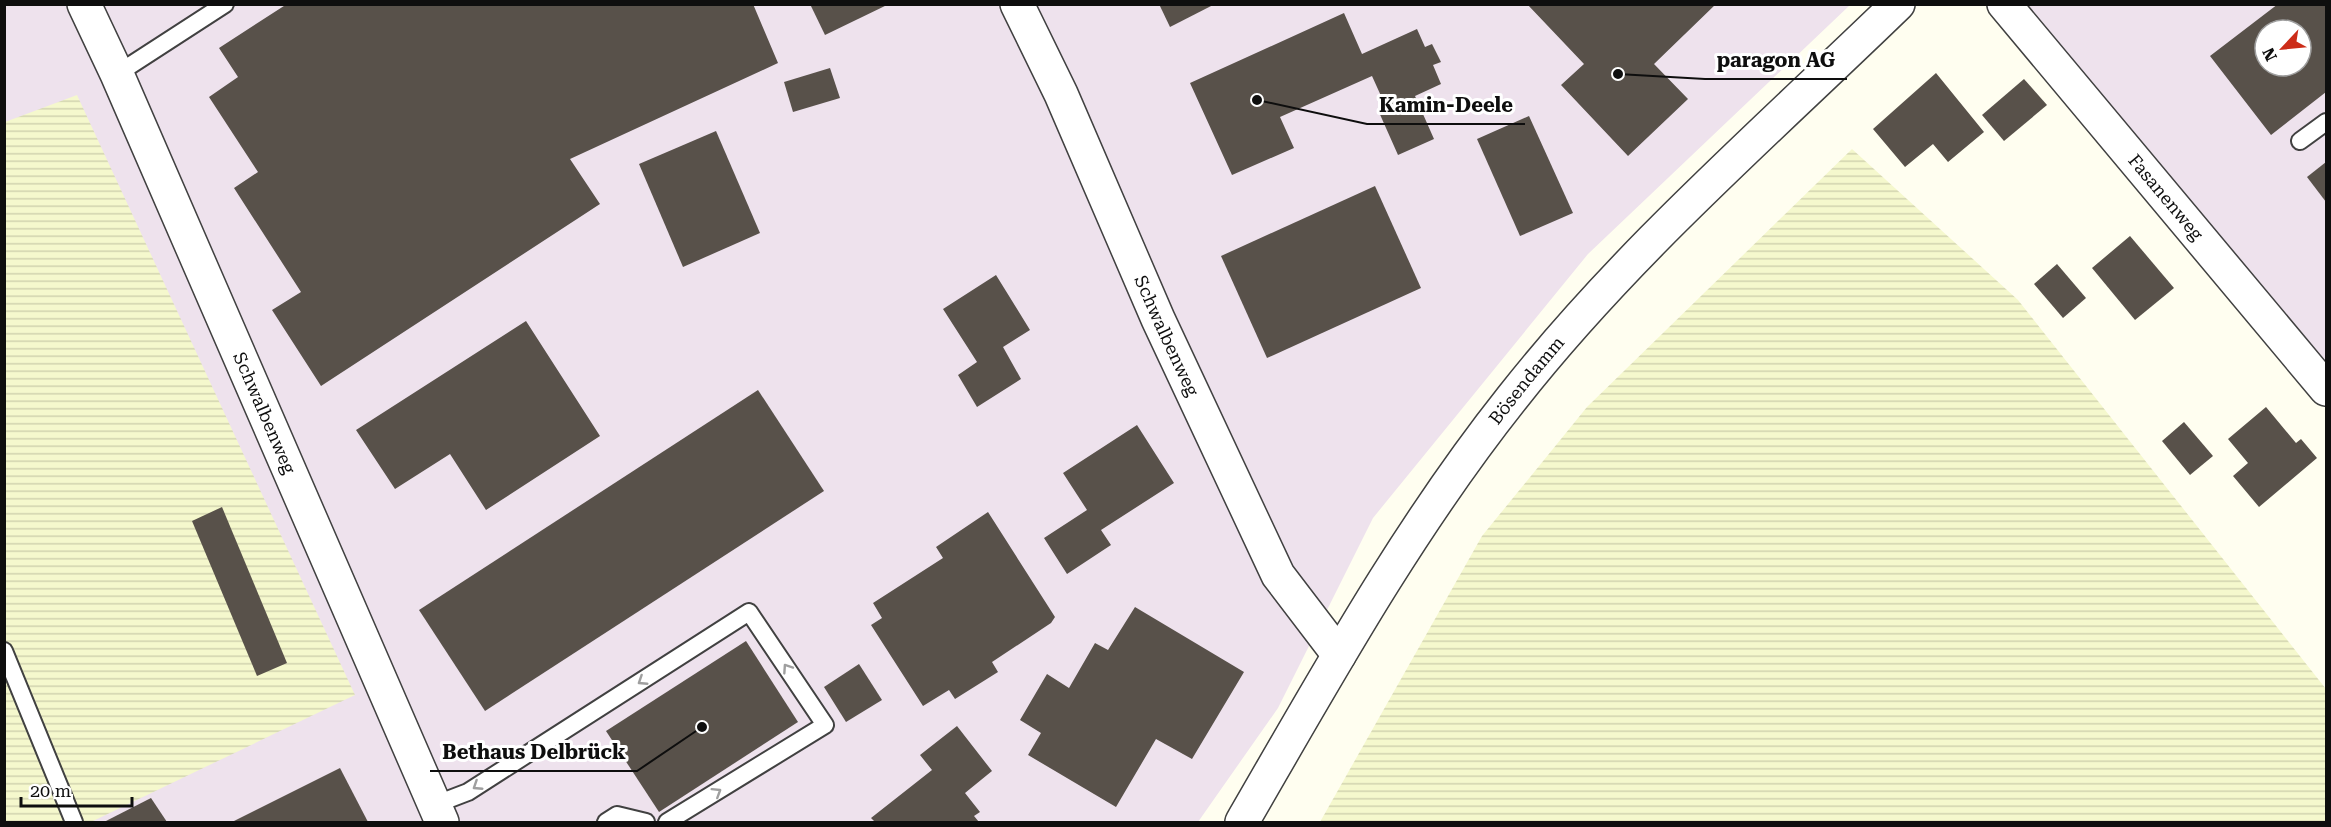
<svg xmlns="http://www.w3.org/2000/svg" width="2331" height="827" font-family="'Roboto Serif',serif">
	<style>
		.industrial { fill: #eee2ed; fill-rule: evenodd }
		.farmland { fill: url(#farmland-rules) }
		.building { fill: #58514a; fill-rule: evenodd }
		.lines { fill: none; stroke-linecap: round; stroke-linejoin: round }
		.service-casing { stroke: #414141; stroke-width: 20 }
		.minor-casing { stroke: #414141; stroke-width: 36 }
		.service { stroke: #fff; stroke-width: 16 }
		.minor { stroke: #fff; stroke-width: 33 }
		.oneway { stroke: #9f9f9f }
		.labels { text-anchor: middle; stroke-width: 6; stroke-linejoin: round; paint-order: stroke }
		.street-label { font-size: 18px; fill: #0e0e0e; stroke: #fff }
		.leader { fill: none; stroke: #0e0e0e; stroke-width: 2 }
		.callout-dot { fill: #0e0e0e; stroke: #fff; stroke-width: 2 }
		.callout-label { font-size: 20px; text-anchor: middle; font-weight: bold; fill: #0e0e0e; stroke: #fff; stroke-width: 6; stroke-linejoin: round; paint-order: stroke }
	</style>
	<defs>
		<pattern id="farmland-rules" width="6" height="5" patternUnits="userSpaceOnUse" patternTransform="scale(1.5)"><rect width="6" height="5" fill="#f5f8cd"/><path d="M0 2.5h6" fill="none" stroke="#d1d3af"/></pattern>
	</defs>
	<rect width="100%" height="100%" fill="#fffef0"/>
	<g class="industrial">
		<polygon points="5,5 1850,5 1588,254 1373,518 1278,708 1198,822 5,822"/>
		<path d="M 2027,5 L 2326,5 L 2326,367 ZM 2265,30 L 2301,30 L 2301,66 L 2265,66 Z"/>
	</g>
	<g class="farmland">
		<polygon points="77,95 355,695 91,822 5,822 5,122"/>
		<polygon points="1852,149 2018,300 2326,689 2326,822 1320,822 1482,536 1587,407"/>
	</g>
	<g class="building">
		<polygon points="287,4 753,4 778,63 570,159 600,204 321,386 272,310 301,292 234,188 258,172 209,97 238,77 219,48"/>
		<polygon points="810,4 889,4 825,35"/>
		<polygon points="1159,4 1215,4 1170,27"/>
		<polygon points="1527,4 1716,4 1654,64 1688,99 1628,156 1561,85 1584,64"/>
		<path d="M 2278,4 L 2326,4 L 2326,92 L 2271,135 L 2210,56 ZM 2265,30 L 2301,30 L 2301,66 L 2265,66 Z"/>
		<polygon points="1344,13 1362,54 1417,29 1425,47 1432,44 1441,62 1433,65 1441,84 1415,96 1434,139 1398,155 1378,110 1386,107 1372,76 1280,117 1294,148 1232,175 1190,83"/>
		<polygon points="830,68 840,98 793,112 784,82"/>
		<polygon points="1936,73 1984,132 1948,162 1933,144 1905,167 1873,129"/>
		<polygon points="2024,79 2047,105 2004,141 1982,115"/>
		<polygon points="1529,116 1573,213 1520,236 1477,139"/>
		<polygon points="716,131 760,233 683,267 639,164"/>
		<polygon points="2326,162 2326,202 2307,177"/>
		<polygon points="1375,186 1421,288 1267,358 1221,256"/>
		<polygon points="2130,236 2174,288 2135,320 2092,268"/>
		<polygon points="2057,264 2086,298 2063,318 2034,284"/>
		<polygon points="996,275 1030,330 1003,347 1021,379 977,407 958,375 977,362 943,309"/>
		<polygon points="526,321 600,436 486,510 450,454 395,489 356,430"/>
		<polygon points="758,390 824,491 485,711 419,610"/>
		<polygon points="2266,407 2296,443 2301,439 2317,458 2259,507 2233,476 2248,463 2228,439"/>
		<polygon points="2184,422 2213,456 2190,475 2162,441"/>
		<polygon points="1137,425 1174,483 1101,530 1111,545 1067,574 1044,538 1087,510 1063,473"/>
		<polygon points="222,507 287,663 257,676 192,521"/>
		<polygon points="988,512 1055,617 1051,623 992,662 998,672 955,699 949,690 923,706 871,625 882,618 873,603 943,558 936,547"/>
		<polygon points="1135,607 1244,672 1192,759 1156,739 1116,807 1028,755 1041,733 1020,720 1047,674 1069,688 1095,643 1108,650"/>
		<polygon points="746,641 798,722 659,812 606,731"/>
		<polygon points="859,664 882,700 846,722 824,687"/>
		<polygon points="957,726 992,771 965,793 980,812 974,816 979,822 875,822 871,818 932,770 920,755"/>
		<polygon points="340,768 368,822 232,822"/>
		<polygon points="151,798 167,822 104,822"/>
	</g>
	<g class="lines">
		<g class="service-casing">
			<g id="service">
				<polyline points="117,74 225,4"/>
				<polyline points="2300,141 2326,122"/>
				<polyline points="4,651 74,822"/>
				<polyline points="434,805 468,792 749,612 825,725 667,822"/>
				<polyline points="606,822 617,815 646,822"/>
			</g>
		</g>
		<g class="minor-casing">
			<g id="minor">
				<path id="s1" d="M 84,4 L 117,74 L 442,822"/>
				<path id="s2" d="M 1017,4 L 1061,94 L 1158,319 L 1278,575 L 1339,655"/>
				<path id="s3" d="M 2004,4 L 2326,389"/>
				<path id="s4" d="M 1242,822 C 1326,677 1407,530 1512,398 C 1625,254 1766,132 1898,4"/>
			</g>
		</g>
		<use href="#service" class="service"/>
		<use href="#minor" class="minor"/>
	</g>
	<defs><path id="oneway-chevron" d="M-2-3.5L2.5 0L-2 3.5" fill="none" stroke-width="1.6" stroke-linecap="round" stroke-linejoin="round" transform="scale(1.5)"/></defs>
	<g class="oneway">
		<use href="#oneway-chevron" transform="translate(787 668) rotate(-124)"/>
		<use href="#oneway-chevron" transform="translate(642 681) rotate(147)"/>
		<use href="#oneway-chevron" transform="translate(477 786) rotate(147)"/>
		<use href="#oneway-chevron" transform="translate(717 792) rotate(-32)"/>
	</g>
	<g class="labels">
		<g class="street-label">
			<text dy="6" stroke="none"><textPath href="#s3" startOffset="252">Fasanenweg</textPath></text>
			<text dy="6" stroke="none"><textPath href="#s2" startOffset="364">Schwalbenweg</textPath></text>
			<text dy="6" stroke="none"><textPath href="#s4" startOffset="526">Bösendamm</textPath></text>
			<text dy="6" stroke="none"><textPath href="#s1" startOffset="447">Schwalbenweg</textPath></text>
		</g>
	</g>
	<path class="leader" d="M1618 74L1705 79H1847M1257 100L1367 124H1525M702 727L637 771H430"/>
	<g class="callout-dot">
		<circle cx="1618" cy="74" r="6"/>
		<circle cx="1257" cy="100" r="6"/>
		<circle cx="702" cy="727" r="6"/>
	</g>
	<g class="callout-label">
		<text x="1776" y="67">paragon AG</text>
		<text x="1446" y="112">Kamin-Deele</text>
		<text x="534" y="759">Bethaus Delbrück</text>
	</g>
	<rect width="2331" height="827" fill="none" stroke="#0e0e0e" stroke-width="12"/>
	<g transform="translate(2283 48) rotate(244)"><circle r="28" fill="#ffffff" stroke="#9f9f9f" stroke-width="1.5"/>
	<path d="M0-4.5L10 22L0 15L-10 22Z" fill="#cc2c18"/>
	<text y="-9" font-size="16" font-weight="bold" text-anchor="middle" fill="#0e0e0e">N</text>
	</g>
	<path d="M21 797v9h111v-9" fill="none" stroke="#0e0e0e" stroke-width="3"/>
	<text x="30" y="797" font-size="18" fill="#0e0e0e" stroke="#ffffff" stroke-width="4.5" paint-order="stroke">20 m</text>
</svg>
